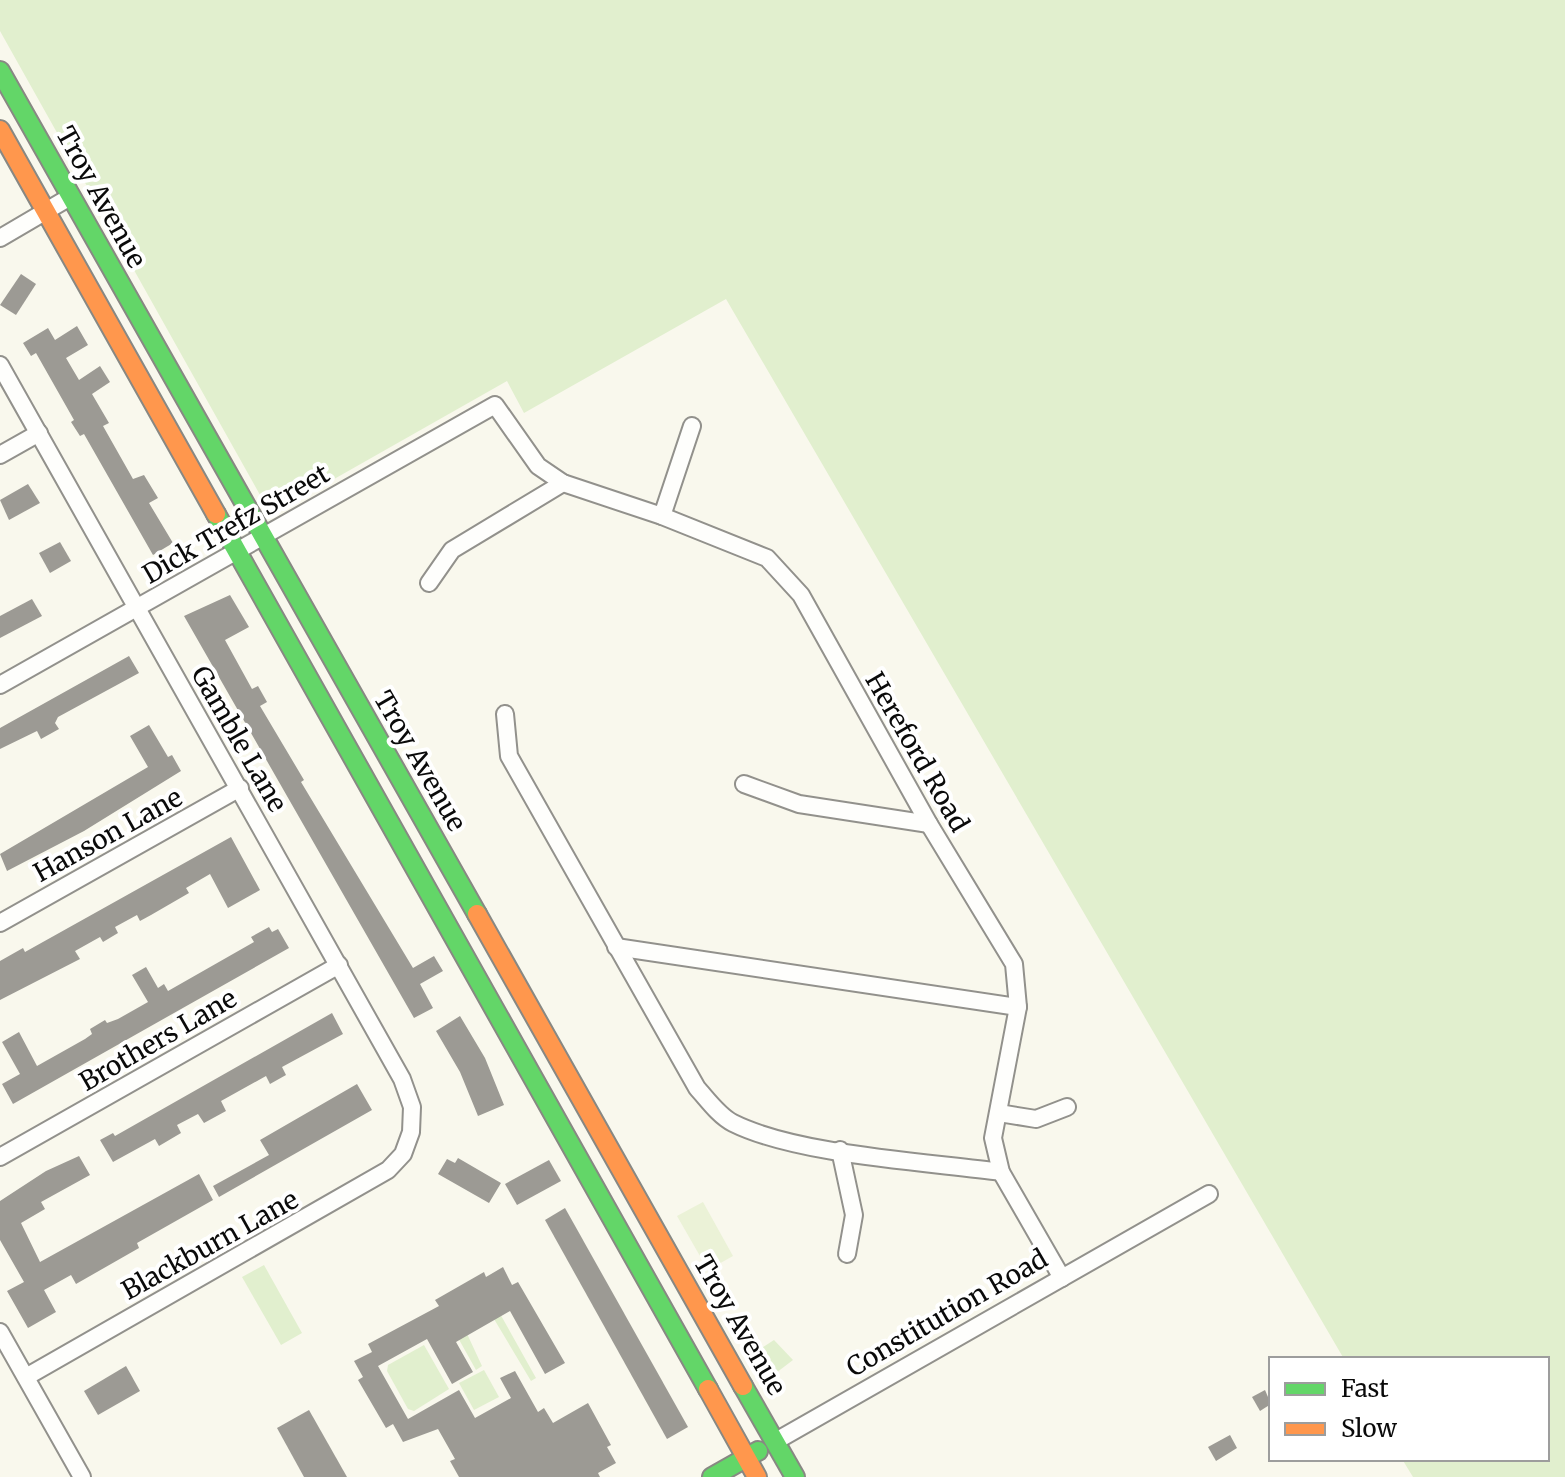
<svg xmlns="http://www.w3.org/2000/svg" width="1565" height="1477" font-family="Merriweather,serif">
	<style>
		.green { fill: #e1efce }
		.pitch { fill: #ebf2d7 }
		.building { fill: #9c9a94 }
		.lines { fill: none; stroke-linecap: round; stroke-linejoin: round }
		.street-casing { stroke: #92918c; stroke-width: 20 }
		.fast-casing { stroke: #888883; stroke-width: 22 }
		.slow-casing { stroke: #888883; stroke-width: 22 }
		.street { stroke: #fefefc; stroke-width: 16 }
		.fast { stroke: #63d668; stroke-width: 18 }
		.slow { stroke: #ff974d; stroke-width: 18 }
		.labels { text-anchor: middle; stroke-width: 8; stroke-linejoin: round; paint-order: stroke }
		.street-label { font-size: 26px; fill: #0a0a0a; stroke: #fff }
	</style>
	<rect width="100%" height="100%" fill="#f9f8ed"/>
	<g class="green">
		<polygon points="0,0 1565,0 1565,1477 1413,1477 1402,1459 1547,1459 1547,1359 1344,1359 726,299 524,413 507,381 283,508 271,509 264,502 0,31"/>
		<polygon points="264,1265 302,1333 281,1345 242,1277"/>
		<polygon points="494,1303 536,1378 531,1381 488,1309 462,1323 482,1366 476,1370 452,1327"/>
		<polygon points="774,1340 793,1360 768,1379 754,1353"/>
		<polygon points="424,1345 449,1389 414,1411 408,1409 387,1371 388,1365"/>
		<polygon points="484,1370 499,1397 474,1410 459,1383"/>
	</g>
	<polygon class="pitch" points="703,1202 733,1256 708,1270 677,1216"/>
	<g class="building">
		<polygon points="21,274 36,284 16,315 0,305"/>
		<polygon points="77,326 88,345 66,358 79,380 100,366 110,382 92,394 109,423 103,426 133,479 144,475 158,498 149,503 173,543 153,555 84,434 80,436 71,422 74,420 36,353 31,356 23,343 48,328 55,340"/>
		<polygon points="28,484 40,503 9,520 0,500"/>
		<polygon points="60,542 71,561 50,573 39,553"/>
		<polygon points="230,595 249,627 225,640 252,689 258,686 267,702 260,706 304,780 301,782 413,968 434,956 443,971 420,984 433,1008 414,1018 184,616"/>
		<polygon points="32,599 42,616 0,638 0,616"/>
		<polygon points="129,656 139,673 58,717 55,723 59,729 41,739 37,731 0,749 0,728"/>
		<polygon points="149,725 168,757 172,755 181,771 84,831 7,871 0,854 148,767 130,736"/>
		<polygon points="231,837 260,890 228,908 210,874 186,888 189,893 151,915 140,921 137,915 115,927 118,933 103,942 100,937 75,951 80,959 0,1000 0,961 23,948 25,952"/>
		<polygon points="269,927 272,932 278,929 289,948 13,1104 2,1084 20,1074 2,1042 19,1032 37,1066 85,1039 92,1034 90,1029 105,1020 107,1023 118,1019 148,1002 132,975 146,967 158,988 164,984 168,991 254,942 251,937"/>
		<polygon points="332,1013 343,1034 282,1067 286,1075 270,1084 266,1076 221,1101 226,1111 204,1123 198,1114 177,1125 181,1133 159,1146 155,1139 113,1162 100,1140 113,1133 115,1136"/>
		<polygon points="460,1016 485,1058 504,1105 478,1116 460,1072 436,1031"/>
		<polygon points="357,1084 372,1110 219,1197 213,1186 269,1155 260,1140"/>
		<polygon points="79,1156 90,1175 41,1202 45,1209 21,1223 40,1262 199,1174 213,1200 137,1243 139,1248 76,1284 71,1275 44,1290 56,1312 28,1328 7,1291 24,1282 0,1240 0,1201 46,1171"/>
		<polygon points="458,1158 501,1183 489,1203 438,1174 447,1159 455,1163"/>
		<polygon points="549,1160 561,1181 517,1205 505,1184"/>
		<polygon points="565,1208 688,1427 667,1439 545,1220"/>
		<polygon points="503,1267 512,1285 518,1282 565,1363 545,1374 510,1311 456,1342 473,1372 452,1384 427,1339 378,1366 408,1419 459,1390 475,1418 511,1398 500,1378 515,1371 538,1412 544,1408 553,1423 588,1403 611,1445 607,1447 616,1463 598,1473 600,1477 459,1477 450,1461 455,1459 438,1429 403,1442 393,1424 386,1428 358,1380 363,1377 354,1361 372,1352 368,1344 439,1306 435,1300 484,1272 486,1277"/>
		<polygon points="126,1366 140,1391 98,1415 84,1391"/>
		<polygon points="1265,1390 1271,1404 1260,1411 1252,1397"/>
		<polygon points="309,1410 347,1477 304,1477 277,1428"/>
		<polygon points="1230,1435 1237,1448 1216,1461 1208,1447"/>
	</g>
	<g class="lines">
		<g class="street-casing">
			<g id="street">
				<polyline points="0,238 70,197"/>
				<polyline points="0,365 402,1079 412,1107 411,1132 403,1154 388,1170 26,1377"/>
				<polyline points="0,455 39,433"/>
				<polyline points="662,516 692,426"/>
				<polyline points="429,583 452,550 563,483"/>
				<polyline points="0,685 495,405 538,466 563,483 662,516 767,558 801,595 929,824 1014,964 1018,1007 993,1138 1001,1172 1062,1278"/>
				<path d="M 505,714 L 509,756 L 697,1088 C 707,1099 719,1116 733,1123 C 797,1155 927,1162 1001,1172"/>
				<polyline points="744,784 799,804 929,824"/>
				<polyline points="0,923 240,788"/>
				<polyline points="616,947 1018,1007"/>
				<polyline points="999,1113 1036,1119 1067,1107"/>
				<polyline points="840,1150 854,1215 847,1254"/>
				<polyline points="0,1157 339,965"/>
				<polyline points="0,1332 82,1477"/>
				<polyline points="776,1441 1209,1194"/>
			</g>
		</g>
		<g class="fast-casing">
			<g id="fast">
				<polyline points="0,71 477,914"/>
				<polyline points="216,514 708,1389"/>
				<polyline points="743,1386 795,1477"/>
				<polyline points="712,1477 758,1451"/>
			</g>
		</g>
		<g class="slow-casing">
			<g id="slow">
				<polyline points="0,130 216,514"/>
				<polyline points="477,914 743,1386"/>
				<polyline points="708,1389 757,1477"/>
			</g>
		</g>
		<use href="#street" class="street"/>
		<use href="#fast" class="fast"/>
		<use href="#slow" class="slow"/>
	</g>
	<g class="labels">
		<g class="street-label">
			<text transform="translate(101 197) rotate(61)" y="9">Troy Avenue</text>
			<text transform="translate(236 524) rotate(-30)" y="9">Dick Trefz Street</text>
			<text transform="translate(239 739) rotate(60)" y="9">Gamble Lane</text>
			<text transform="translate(917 752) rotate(60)" y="9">Hereford Road</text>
			<text transform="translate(420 761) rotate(60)" y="9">Troy Avenue</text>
			<text transform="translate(108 835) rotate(-29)" y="9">Hanson Lane</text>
			<text transform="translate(158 1040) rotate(-30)" y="9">Brothers Lane</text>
			<text transform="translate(210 1245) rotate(-29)" y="9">Blackburn Lane</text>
			<text transform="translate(947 1313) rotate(-30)" y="9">Constitution Road</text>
			<text transform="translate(740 1325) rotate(60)" y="9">Troy Avenue</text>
		</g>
	</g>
	<rect x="1269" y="1357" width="280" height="104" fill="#ffffff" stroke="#9d9d9d" stroke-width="2"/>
	<rect x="1285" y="1383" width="40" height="12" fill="#63d668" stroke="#9d9d9d" stroke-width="2"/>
	<text x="1341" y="1397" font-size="24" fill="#0a0a0a">Fast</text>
	<rect x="1285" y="1423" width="40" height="12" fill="#ff974d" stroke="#9d9d9d" stroke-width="2"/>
	<text x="1341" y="1437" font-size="24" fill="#0a0a0a">Slow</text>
</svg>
